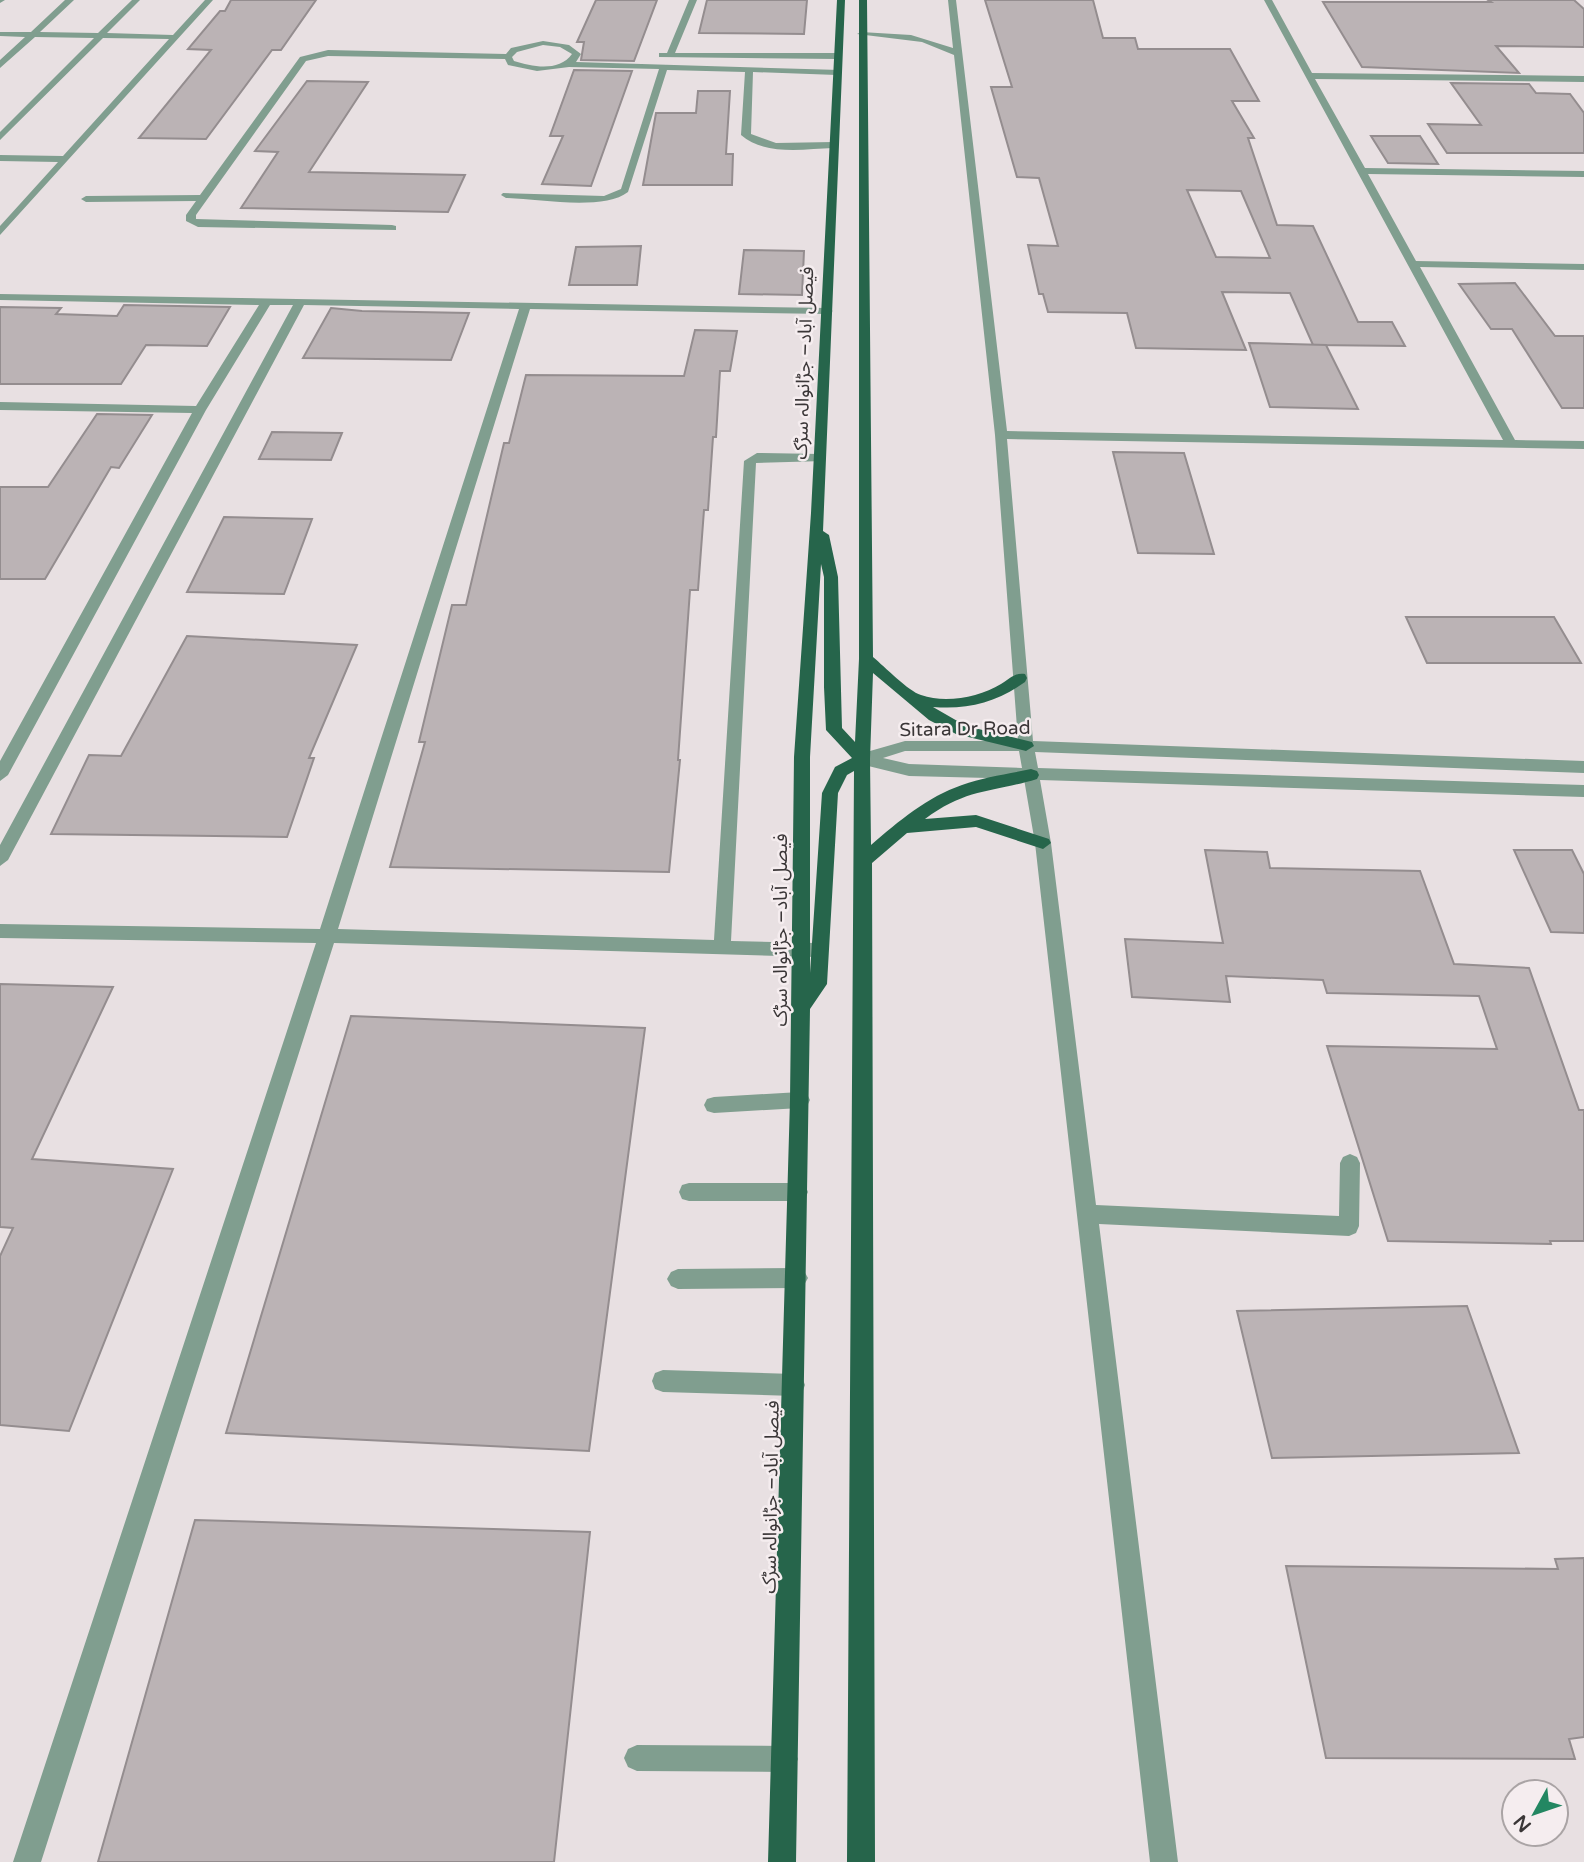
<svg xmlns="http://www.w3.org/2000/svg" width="1584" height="1862" font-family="'Varela Round','Noto Sans Arabic',sans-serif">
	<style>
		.building { fill: #bbb3b5; stroke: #948d8f; stroke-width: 2; fill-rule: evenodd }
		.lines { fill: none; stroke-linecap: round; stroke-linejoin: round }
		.minor { fill: #809e8f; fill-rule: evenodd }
		.major { fill: #26654b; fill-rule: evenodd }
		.labels { text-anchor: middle; stroke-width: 5; stroke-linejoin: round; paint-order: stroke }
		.street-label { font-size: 19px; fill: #3a3637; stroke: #f5edef }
	</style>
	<rect width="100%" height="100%" fill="#e8e0e2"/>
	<g class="building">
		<polygon points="231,0 316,0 281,50 272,50 206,139 139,138 211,50 188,49 220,11 225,11"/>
		<polygon points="596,0 657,0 634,61 581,60 584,42 577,42"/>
		<polygon points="707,0 807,0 804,34 699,33"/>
		<path d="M 985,0 L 1093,0 L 1103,38 L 1135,38 L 1138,49 L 1230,49 L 1259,101 L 1232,101 L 1254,138 L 1248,138 L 1277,225 L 1313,226 L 1358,322 L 1392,322 L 1405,346 L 1313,345 L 1290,293 L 1222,292 L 1246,350 L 1136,348 L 1127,313 L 1048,312 L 1043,294 L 1039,294 L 1028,245 L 1058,246 L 1039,178 L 1017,177 L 991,87 L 1012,87 ZM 1187,190 L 1241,191 L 1270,258 L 1216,257 Z"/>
		<polygon points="1488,0 1574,0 1584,9 1584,47 1496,46 1519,73 1362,67 1323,2 1491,2"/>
		<polygon points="574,70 632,71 591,186 542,184 563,136 550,136"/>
		<polygon points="307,81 368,82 309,172 465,175 448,212 241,208 278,152 255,151"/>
		<polygon points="1451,83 1529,84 1536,93 1570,94 1584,113 1584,153 1447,153 1428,124 1481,125"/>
		<polygon points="698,91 730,91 726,154 733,154 732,185 643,185 656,113 696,113"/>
		<polygon points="1371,136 1420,136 1438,164 1388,163"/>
		<polygon points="641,246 637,285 569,285 576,247"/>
		<polygon points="744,250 804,251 802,295 739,294"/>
		<polygon points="1515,283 1555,336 1584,336 1584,408 1562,408 1512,329 1491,329 1459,284"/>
		<polygon points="124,305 230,307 207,346 146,345 121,384 0,384 0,307 61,308 56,314 117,316"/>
		<polygon points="331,308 362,311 469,313 451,360 303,358"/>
		<polygon points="695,330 737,331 730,371 720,371 716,437 713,437 708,510 704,510 698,590 690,590 678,760 680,760 669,872 390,867 425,742 419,742 452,605 466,605 504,443 509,443 526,375 684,376"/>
		<polygon points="1249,343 1326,345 1358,409 1270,407"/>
		<polygon points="97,414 152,415 119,468 111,467 45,579 0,579 0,487 48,487"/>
		<polygon points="272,432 342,433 331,460 259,459"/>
		<polygon points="1113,452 1184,453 1214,554 1138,553"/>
		<polygon points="224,517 312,519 284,594 187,592"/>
		<polygon points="1406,617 1554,617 1581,663 1427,663"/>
		<polygon points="187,636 357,645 309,758 314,758 287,837 51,834 89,755 121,756"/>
		<polygon points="1205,850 1267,852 1270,868 1420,871 1454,964 1529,968 1579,1110 1584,1110 1584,1241 1550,1241 1551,1244 1388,1241 1327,1046 1497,1049 1479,996 1327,993 1323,980 1226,976 1230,1002 1132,997 1125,939 1223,943"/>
		<polygon points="1514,850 1572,850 1584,874 1584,933 1551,932"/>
		<polygon points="0,984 113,987 32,1159 173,1169 69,1431 0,1425 0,1256 13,1228 0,1227"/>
		<polygon points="351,1016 645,1028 589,1451 226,1433"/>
		<polygon points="1467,1306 1519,1453 1272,1458 1237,1311"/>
		<polygon points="195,1520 590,1532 554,1862 98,1862"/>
		<polygon points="1584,1558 1584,1737 1569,1739 1575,1759 1326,1758 1286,1566 1558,1569 1555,1559"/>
	</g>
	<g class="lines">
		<g class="minor">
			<polygon points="0,0 5,0 0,3"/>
			<polygon points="65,0 74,0 40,32 98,33 132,0 140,0 107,33 173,35 205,0 213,0 0,235 0,226 58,162 0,161 0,155 63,156 169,39 103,38 0,140 0,132 94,38 35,37 0,68 0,60 25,37 0,36 0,32 31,32"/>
			<polygon points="689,0 697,0 675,53 837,53 841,56 837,59 659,57 659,53 667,53"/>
			<path d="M 948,0 L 956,0 L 1007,431 L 1503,440 L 1264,0 L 1272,0 L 1312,73 L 1584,76 L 1584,82 L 1315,79 L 1365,168 L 1584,171 L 1584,177 L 1368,174 L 1416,261 L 1584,264 L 1584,270 L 1420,267 L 1515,440 L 1584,441 L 1584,449 L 1007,439 L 1033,741 L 1584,761 L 1584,773 L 1035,752 L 1038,768 L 1584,785 L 1584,797 L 1040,780 L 1051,843 L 1096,1205 L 1339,1216 L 1340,1163 L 1343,1157 L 1350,1154 L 1357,1157 L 1360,1163 L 1359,1226 L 1356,1233 L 1349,1236 L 1099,1224 L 1178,1862 L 1150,1862 L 1035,843 L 1024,779 L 909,776 L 856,763 L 854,759 L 856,755 L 905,741 L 1018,741 L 995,435 L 954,55 L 922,42 L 857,34 L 861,32 L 911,35 L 953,48 ZM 905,751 L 1019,751 L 1022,768 L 909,764 L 883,758 Z"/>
			<path d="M 543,41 L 569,45 L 581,54 L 576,62 L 840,70 L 837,75 L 753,72 L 751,134 L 776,143 L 833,142 L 838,145 L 833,148 C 804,149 765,156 741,135 L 745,72 L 667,70 L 628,192 C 604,211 538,199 506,198 L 501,195 L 503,193 L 604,196 L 621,189 L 659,69 L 569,67 L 537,71 L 508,65 L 505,59 L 328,56 L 306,61 L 196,215 L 196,219 L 392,225 L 396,226 L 396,230 L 198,227 L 186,221 L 186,215 L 196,201 L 86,202 L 81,199 L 86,196 L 200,195 L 300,57 L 328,50 L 506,54 L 511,48 ZM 543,45 L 560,47 L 572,54 C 559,72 533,67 514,61 L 512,57 L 517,52 Z"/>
			<polygon points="0,294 827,308 833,311 827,314 530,309 338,929 714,940 744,461 757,453 820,454 824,455 824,461 756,463 731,941 815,943 821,945 824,950 821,955 815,957 334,943 41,1862 13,1862 316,943 0,938 0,924 320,929 519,309 304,305 8,860 0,866 0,845 293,305 270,305 206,410 8,775 0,781 0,761 192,413 0,410 0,402 196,406 259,305 0,300"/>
			<polygon points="800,1092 807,1094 810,1100 807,1106 800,1108 714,1113 707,1111 704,1105 707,1099 714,1097"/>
			<polygon points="689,1183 798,1183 805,1185 808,1192 805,1199 798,1201 689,1201 682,1199 679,1192 682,1185"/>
			<polygon points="797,1268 804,1271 808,1278 804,1285 797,1288 678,1289 671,1286 667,1279 671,1272 678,1269"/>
			<polygon points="663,1370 794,1374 802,1377 805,1385 802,1393 794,1396 663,1392 655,1389 652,1381 655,1373"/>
			<polygon points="637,1745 785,1746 794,1750 798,1759 794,1768 785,1772 637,1771 628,1767 624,1758 628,1749"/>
		</g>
		<path class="major" d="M 837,0 L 845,0 L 823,531 L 829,535 L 838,577 L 842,728 L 855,742 L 859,659 L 859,0 L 867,0 L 873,657 C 885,667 908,691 921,695 C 946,704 979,697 1001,684 C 1010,679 1015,672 1025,674 L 1027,678 L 1025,682 C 997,702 968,710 933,707 L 966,726 L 1032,742 L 1034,746 L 1026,751 L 956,734 L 929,720 L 873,673 L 870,759 L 871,845 C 899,821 927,797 962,785 C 984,777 1008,774 1031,769 L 1037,771 L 1039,775 L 1037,779 C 991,793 967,788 925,819 L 976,815 L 1049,839 L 1051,843 L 1043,849 L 976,827 L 907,833 L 872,863 L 875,1862 L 847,1862 L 854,771 L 847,775 L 838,793 L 827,984 L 810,1009 L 796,1862 L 768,1862 L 790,1100 L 794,757 L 811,513 ZM 821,564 L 824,577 L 824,687 L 826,730 L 852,758 L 835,767 L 822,793 L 810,973 L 810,757 Z"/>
	</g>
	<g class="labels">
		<g class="street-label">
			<text transform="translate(803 363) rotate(-88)" y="7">فیصل آباد– جڑانوالہ سڑک</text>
			<text transform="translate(965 728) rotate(-1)" y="7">Sitara Dr Road</text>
			<text transform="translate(780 930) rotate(-90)" y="7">فیصل آباد– جڑانوالہ سڑک</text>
			<text transform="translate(770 1497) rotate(-89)" y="7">فیصل آباد– جڑانوالہ سڑک</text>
		</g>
	</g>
	<g transform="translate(1535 1813) rotate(230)"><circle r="33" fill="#f5edef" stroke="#aaa4a5" stroke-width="2"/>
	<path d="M0-5L12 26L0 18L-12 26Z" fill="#238762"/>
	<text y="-10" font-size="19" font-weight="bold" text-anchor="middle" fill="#3a3637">N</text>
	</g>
</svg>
